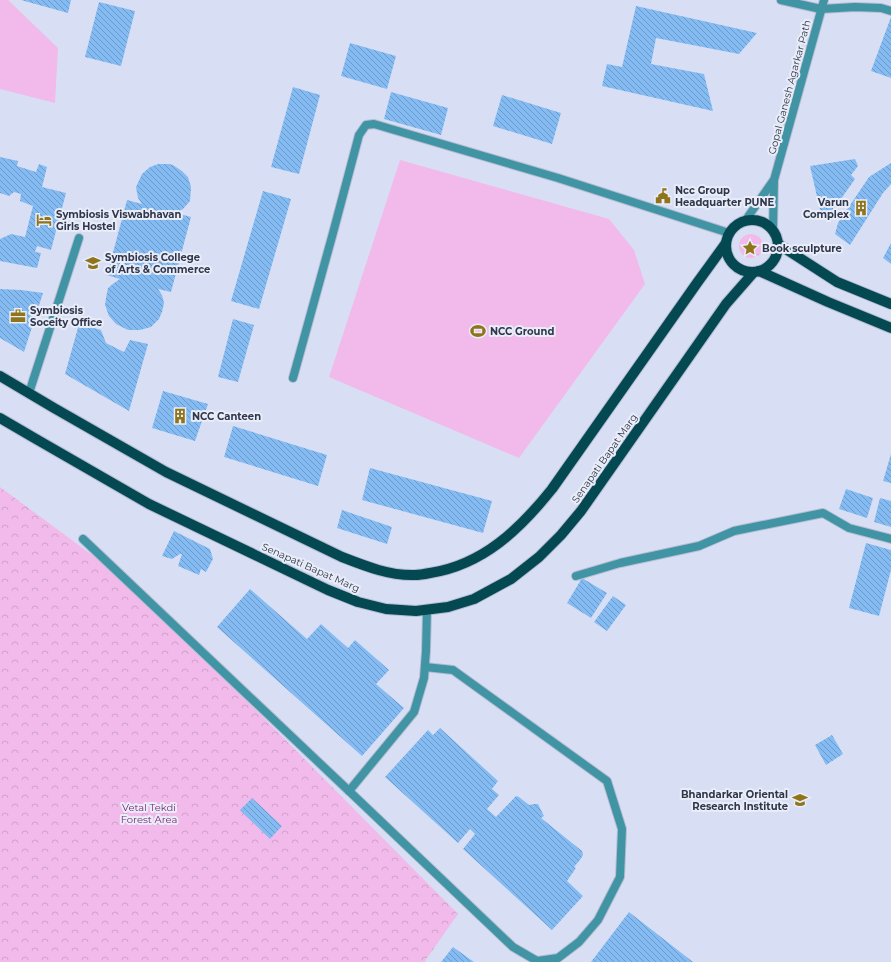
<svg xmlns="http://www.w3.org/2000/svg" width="891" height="962" font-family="Montserrat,sans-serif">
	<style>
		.grass { fill: url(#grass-tufts) }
		.forest { fill: url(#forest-crowns) }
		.park { fill: #f1baea }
		.building { fill: url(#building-back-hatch) }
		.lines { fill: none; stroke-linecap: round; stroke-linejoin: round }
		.service-casing { stroke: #b6bdd3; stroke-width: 10 }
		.tertiary-casing { stroke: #b6bdd3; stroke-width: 10 }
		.primary-casing { stroke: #b6bdd3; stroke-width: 12 }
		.service { stroke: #4194a3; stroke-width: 8 }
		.tertiary { stroke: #4194a3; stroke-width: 8 }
		.primary { stroke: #044852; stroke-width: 10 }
		.labels { text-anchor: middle; stroke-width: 4; stroke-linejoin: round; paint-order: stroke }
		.street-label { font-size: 10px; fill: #30364b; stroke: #e9edf8 }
		.poi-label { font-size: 10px; font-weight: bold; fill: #30364b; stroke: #e9edf8; text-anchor: start }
		.park-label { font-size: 10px; fill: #7c2677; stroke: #e9edf8 }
	</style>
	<defs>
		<pattern id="grass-tufts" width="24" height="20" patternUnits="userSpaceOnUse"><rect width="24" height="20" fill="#f1baea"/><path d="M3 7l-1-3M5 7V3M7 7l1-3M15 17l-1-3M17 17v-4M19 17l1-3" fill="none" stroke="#cfa0ca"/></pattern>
		<pattern id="forest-crowns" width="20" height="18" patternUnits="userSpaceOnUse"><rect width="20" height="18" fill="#f1baea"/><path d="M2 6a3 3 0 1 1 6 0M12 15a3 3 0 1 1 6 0" fill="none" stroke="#cfa0ca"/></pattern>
		<pattern id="building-back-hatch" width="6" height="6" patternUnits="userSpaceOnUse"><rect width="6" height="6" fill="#85bbf3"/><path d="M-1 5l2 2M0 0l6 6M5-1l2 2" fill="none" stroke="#6d99c7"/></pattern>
	</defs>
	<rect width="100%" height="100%" fill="#d8dff5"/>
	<circle class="grass" cx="751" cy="246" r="12"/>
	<polygon class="forest" points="0,487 130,583 458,914 425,961 427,962 0,962"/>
	<g class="park">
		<polygon points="0,0 8,0 58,48 55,103 0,89"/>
		<polygon points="400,160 609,219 634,250 645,284 519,458 329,377"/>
	</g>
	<g class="building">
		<polygon points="21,0 71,0 68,13"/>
		<polygon points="99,2 135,11 121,66 85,57"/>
		<polygon points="636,6 757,33 739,54 656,38 651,64 704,74 713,111 602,86 607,64 622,67"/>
		<polygon points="891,17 891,78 871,71"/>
		<polygon points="350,43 396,56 387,89 341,76"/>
		<polygon points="293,87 320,95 299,174 271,167"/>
		<polygon points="391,92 448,108 441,135 384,119"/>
		<polygon points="502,95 561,113 552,144 493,126"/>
		<polygon points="0,157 18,161 17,166 36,172 39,164 47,167 42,187 66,193 51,250 37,246 35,252 41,253 37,268 0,261 0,239 11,234 25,237 33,206 20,201 21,194 14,192 9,196 0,193"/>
		<polygon points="855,159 858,166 851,175 855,179 829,216 821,214 810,166"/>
		<polygon points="891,163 891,184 883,193 850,245 835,234 838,223 869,177"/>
		<polygon points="158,164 169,164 173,165 182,171 188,177 191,187 190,201 183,209 176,213 191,217 171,292 158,289 162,295 164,303 162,312 159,319 151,327 140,330 128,330 116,324 109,316 105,305 106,298 108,288 114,283 120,279 107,275 127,200 142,204 138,198 136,187 142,174 150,167"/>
		<polygon points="263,191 291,199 259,309 231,301"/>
		<polygon points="891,243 891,264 883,258"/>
		<polygon points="0,289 21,290 43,293 24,352 0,338"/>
		<polygon points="233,319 254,325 238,382 218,377"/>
		<polygon points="79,324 101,330 106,343 124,352 130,340 148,344 129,411 65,374"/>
		<polygon points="163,391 208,404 195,441 152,428"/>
		<polygon points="233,426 327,455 318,486 224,457"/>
		<polygon points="891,454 891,483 883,481"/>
		<polygon points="370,468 492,501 483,533 362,500"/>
		<polygon points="846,489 873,498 867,518 839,509"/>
		<polygon points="880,498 891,501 891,527 874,522"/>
		<polygon points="342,510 392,527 387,544 337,528"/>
		<polygon points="174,531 210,549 213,559 206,572 201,569 199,575 178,566 182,554 180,554 172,559 162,556"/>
		<polygon points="866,543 891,550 891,570 879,616 849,608"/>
		<polygon points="582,578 607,593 591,618 567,603"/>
		<polygon points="250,589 307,639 321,624 348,648 355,640 389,670 376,684 404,708 362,756 217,627"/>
		<polygon points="613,596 626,605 607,631 594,622"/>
		<polygon points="440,728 498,781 492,789 499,795 487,809 496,817 516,796 519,797 529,805 534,804 538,804 544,816 541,818 582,851 583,855 580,860 574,867 576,868 567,881 583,896 552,930 463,849 475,834 470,829 458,843 385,777 428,730 433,735"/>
		<polygon points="832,735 843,754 826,765 815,745"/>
		<polygon points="252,798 282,826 270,839 240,810"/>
		<polygon points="629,912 693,962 591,962"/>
		<polygon points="453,947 474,962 441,962"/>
	</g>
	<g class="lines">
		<g class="service-casing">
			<g id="service">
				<polyline points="781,0 821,9 855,7 881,8 891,11"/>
				<polyline points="293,378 333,233 359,135 366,125 374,124 558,178 729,233"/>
				<polyline points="29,393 79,238"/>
				<polyline points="83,539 349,791 414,712 424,678 426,651 427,610"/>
				<polyline points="576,576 620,563 699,546 734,531 823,513 849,528 891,539"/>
				<polyline points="349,791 513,947 537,961 558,958 579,942 598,920 620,877 622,829 607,781 453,670 425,667"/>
			</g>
		</g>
		<g class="tertiary-casing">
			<g id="tertiary">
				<polyline points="745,221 773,181"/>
				<polyline points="773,230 774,180 824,0"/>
			</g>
		</g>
		<g class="primary-casing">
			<g id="primary">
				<circle cx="752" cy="246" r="26"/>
				<polyline points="778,244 837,282 891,304"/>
				<polyline points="759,271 828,302 891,328"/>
				<path d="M 0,376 L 54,408 L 166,472 L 342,557 C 365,566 390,576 415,575 C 420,575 425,574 430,573 C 483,565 520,529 552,489 L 697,283 L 726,243"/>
				<polyline points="0,418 36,439 149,504 328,590 358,602 386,609 416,611 448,607 474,599 511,579 539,557 561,535 581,511 726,304 754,272"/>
			</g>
		</g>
		<use href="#service" class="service"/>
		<use href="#tertiary" class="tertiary"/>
		<use href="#primary" class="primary"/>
	</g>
	<defs>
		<g id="civic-bare" transform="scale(1.2)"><path d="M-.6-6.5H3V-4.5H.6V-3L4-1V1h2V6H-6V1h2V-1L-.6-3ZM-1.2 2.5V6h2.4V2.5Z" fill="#907419" stroke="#e9edf8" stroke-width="2.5" paint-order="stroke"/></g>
		<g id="building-bare" transform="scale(1.2)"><path d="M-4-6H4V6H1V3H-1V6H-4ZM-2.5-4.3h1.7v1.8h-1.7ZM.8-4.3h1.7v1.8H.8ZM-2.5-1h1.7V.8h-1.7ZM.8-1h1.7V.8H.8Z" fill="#907419" stroke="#e9edf8" stroke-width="2.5" paint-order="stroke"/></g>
		<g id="hotel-bare" transform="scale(1.2)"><path d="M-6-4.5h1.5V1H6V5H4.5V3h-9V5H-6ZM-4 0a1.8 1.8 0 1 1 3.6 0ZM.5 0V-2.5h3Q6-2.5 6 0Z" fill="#907419" stroke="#e9edf8" stroke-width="2.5" paint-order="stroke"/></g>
		<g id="sight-bare" transform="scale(1.2)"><path d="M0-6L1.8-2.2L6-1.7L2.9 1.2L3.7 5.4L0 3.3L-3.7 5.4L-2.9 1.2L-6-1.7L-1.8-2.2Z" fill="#907419" stroke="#e9edf8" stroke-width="2.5" paint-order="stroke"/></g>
		<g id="university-bare" transform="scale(1.2)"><path d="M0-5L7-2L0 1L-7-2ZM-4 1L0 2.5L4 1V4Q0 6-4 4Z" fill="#907419" stroke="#e9edf8" stroke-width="2.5" paint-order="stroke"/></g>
		<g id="office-bare" transform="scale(1.2)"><path d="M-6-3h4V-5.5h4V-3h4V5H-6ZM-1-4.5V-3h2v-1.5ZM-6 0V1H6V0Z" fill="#907419" stroke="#e9edf8" stroke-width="2.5" paint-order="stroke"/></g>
		<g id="stadium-bare" transform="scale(1.2)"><path d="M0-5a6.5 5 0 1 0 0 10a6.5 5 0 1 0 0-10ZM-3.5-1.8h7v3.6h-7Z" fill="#907419" stroke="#e9edf8" stroke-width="2.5" paint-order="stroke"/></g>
	</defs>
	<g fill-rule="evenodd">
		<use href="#civic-bare" x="663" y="196"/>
		<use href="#building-bare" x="861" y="208"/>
		<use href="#hotel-bare" x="44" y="220"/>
		<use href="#sight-bare" x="750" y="248"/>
		<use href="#university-bare" x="93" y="263"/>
		<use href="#office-bare" x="18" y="316"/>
		<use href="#stadium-bare" x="478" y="331"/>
		<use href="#building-bare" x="180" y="416"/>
		<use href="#university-bare" x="800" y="800"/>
	</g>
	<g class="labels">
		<g class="street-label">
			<text transform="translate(789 87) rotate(-75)" y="4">Gopal Ganesh Agarkar Path</text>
			<text transform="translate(604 458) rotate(-55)" y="4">Senapati Bapat Marg</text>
			<text transform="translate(311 567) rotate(24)" y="4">Senapati Bapat Marg</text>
		</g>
		<g class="poi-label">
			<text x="675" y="194">Ncc Group<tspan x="675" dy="12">Headquarter PUNE</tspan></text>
			<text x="849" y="206" text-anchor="end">Varun<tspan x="849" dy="12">Complex</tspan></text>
			<text x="56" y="218">Symbiosis Viswabhavan<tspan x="56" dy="12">Girls Hostel</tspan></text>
			<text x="762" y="252">Book sculpture</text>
			<text x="105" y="261">Symbiosis College<tspan x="105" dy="12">of Arts &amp; Commerce</tspan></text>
			<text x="30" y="314">Symbiosis<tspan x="30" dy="12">Soceity Office</tspan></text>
			<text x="490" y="335">NCC Ground</text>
			<text x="192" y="420">NCC Canteen</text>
			<text x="788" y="798" text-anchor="end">Bhandarkar Oriental<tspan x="788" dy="12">Research Institute</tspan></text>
		</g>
		<g class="park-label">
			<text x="149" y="811">Vetal Tekdi<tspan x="149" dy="12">Forest Area</tspan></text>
		</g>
	</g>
</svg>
